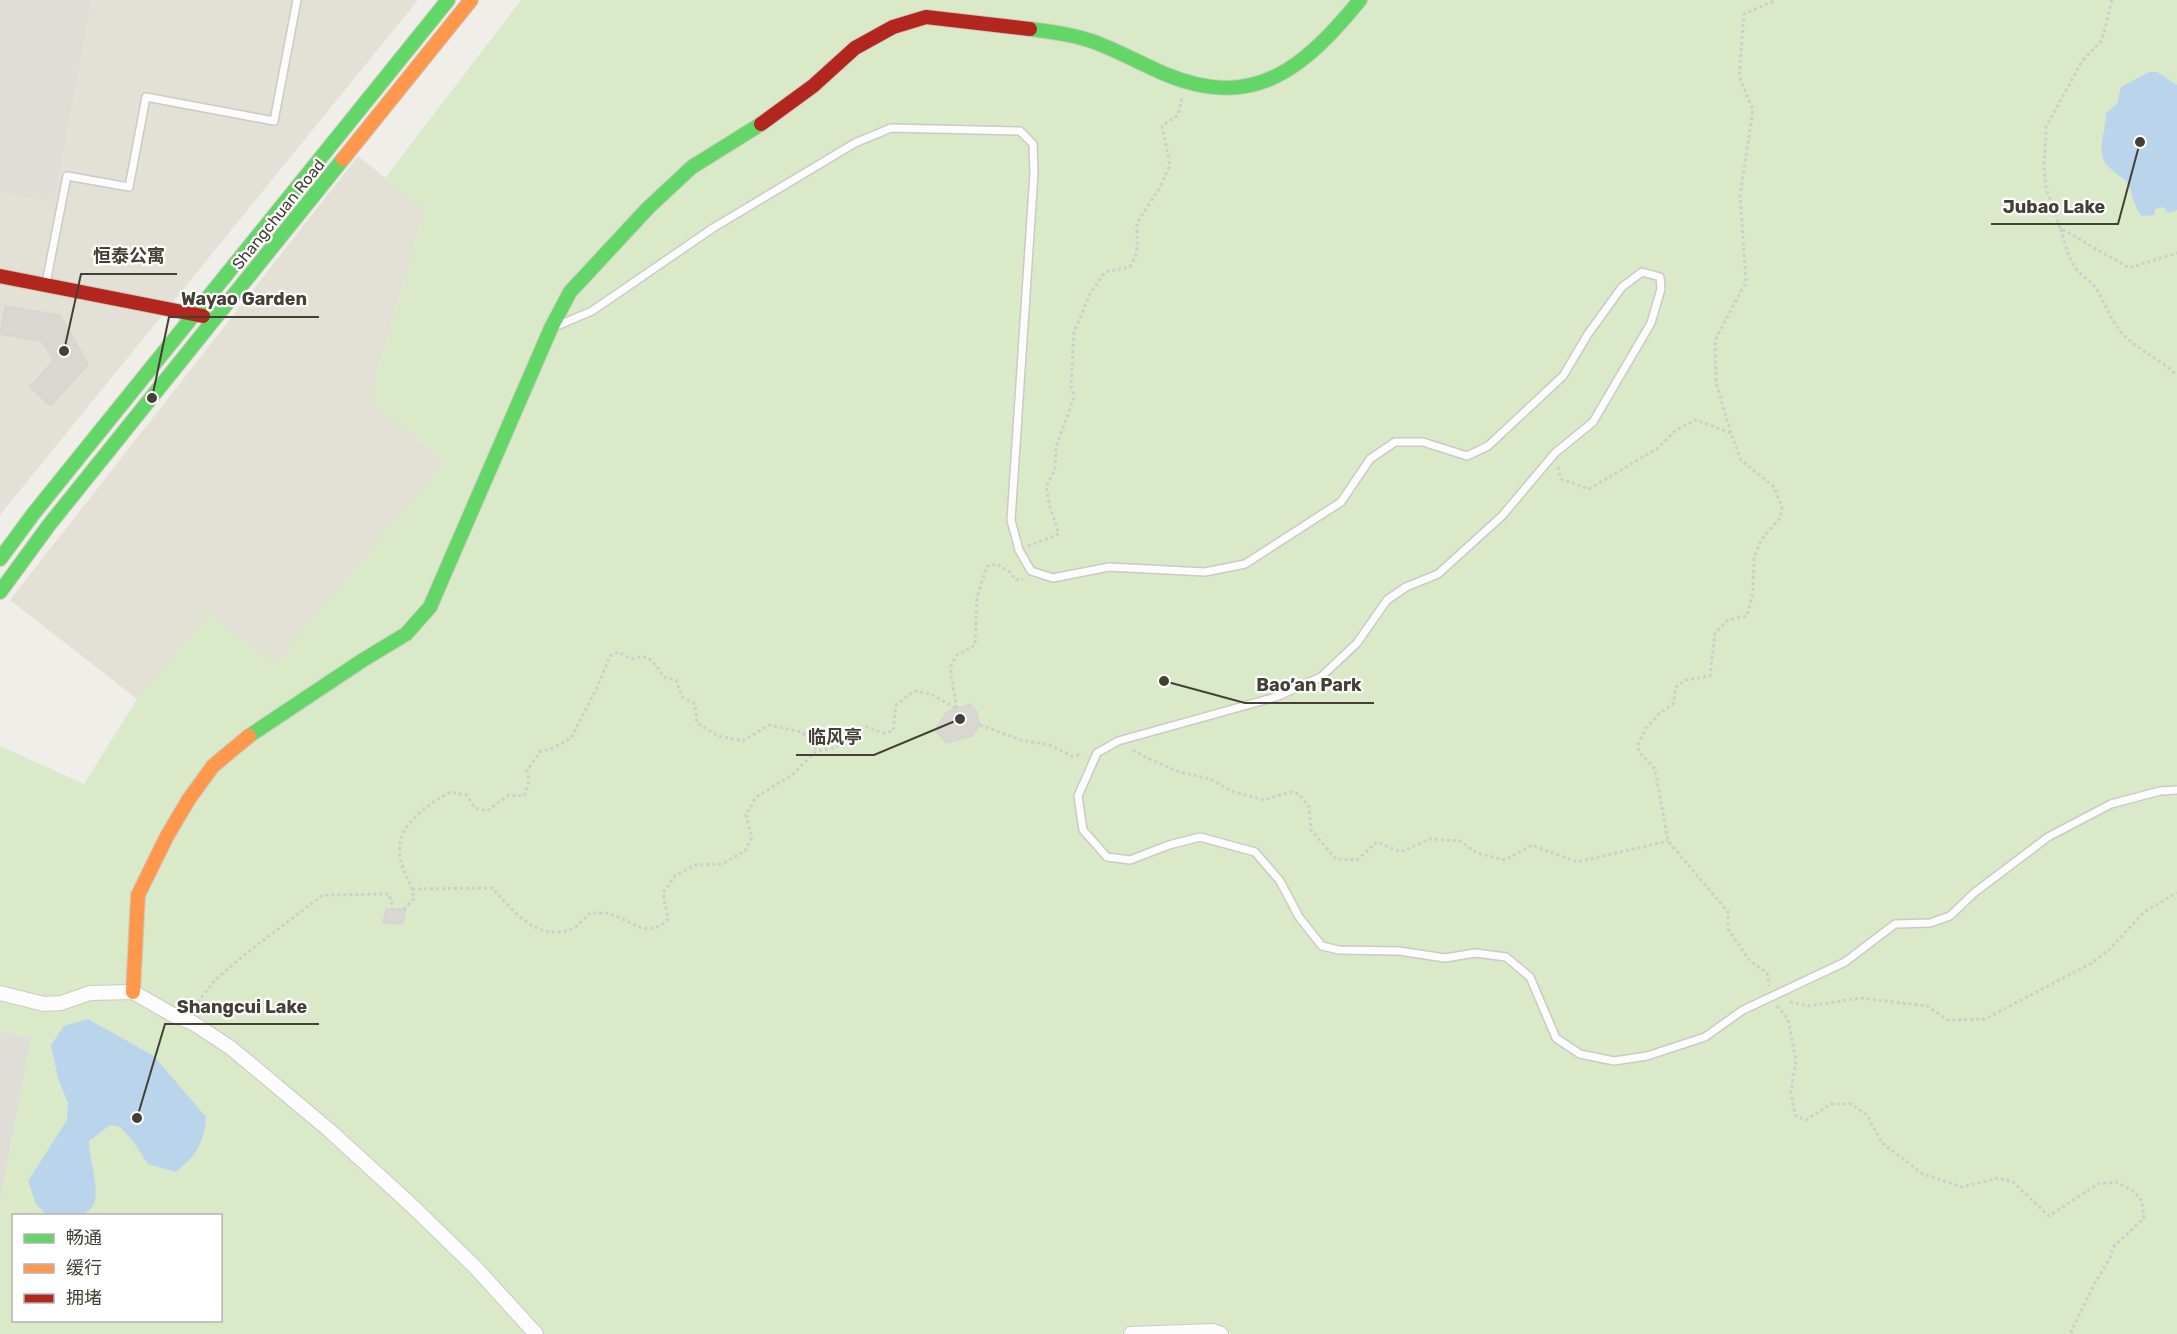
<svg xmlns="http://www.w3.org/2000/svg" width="2177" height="1334" font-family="Rubik,'Noto Sans SC',sans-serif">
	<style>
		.residential { fill: #e3e0d6 }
		.industrial { fill: #dfddd6 }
		.green { fill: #daeac9; fill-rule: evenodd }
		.parking { fill: #deddd8 }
		.water { fill: #bad4ec }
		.building { fill: #d8d7d1; stroke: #d7d5ce; stroke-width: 1.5 }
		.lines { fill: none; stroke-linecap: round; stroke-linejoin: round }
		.lane-casing { stroke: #cbcac4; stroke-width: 10 }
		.street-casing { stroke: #cbcac4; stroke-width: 16 }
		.fast-casing { stroke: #cecbc0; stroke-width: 16 }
		.slow-casing { stroke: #cecbc0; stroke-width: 16 }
		.jam-casing { stroke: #cecbc0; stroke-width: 16 }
		.path { stroke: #d0ceca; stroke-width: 3; stroke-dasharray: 3 3; stroke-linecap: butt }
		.lane { stroke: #fdfcfc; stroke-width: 7 }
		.street { stroke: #fdfcfc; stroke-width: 14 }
		.fast { stroke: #63d668; stroke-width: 14 }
		.slow { stroke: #ff974d; stroke-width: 14 }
		.jam { stroke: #b3261e; stroke-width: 14 }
		.labels { text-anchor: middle; stroke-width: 4.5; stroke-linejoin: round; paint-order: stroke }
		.street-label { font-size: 16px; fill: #454035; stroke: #fff }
		.leader { fill: none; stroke: #454035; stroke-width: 2 }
		.callout-dot { fill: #454035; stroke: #fff; stroke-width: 2 }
		.callout-label { font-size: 18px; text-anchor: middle; font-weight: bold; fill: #454035; stroke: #fff; stroke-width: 4.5; stroke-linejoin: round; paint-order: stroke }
	</style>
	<rect width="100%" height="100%" fill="#efeee8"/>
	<g class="residential">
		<polygon points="92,0 418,0 0,515 0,192 54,201"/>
		<polygon points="358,156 425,210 370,399 446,463 275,663 209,614 137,699 10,600"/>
	</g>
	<polygon class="industrial" points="0,0 92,0 54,202 0,192"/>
	<path class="green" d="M 521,0 L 2177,0 L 2177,1334 L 0,1334 L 0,746 L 84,784 L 137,699 L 209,614 L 275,663 L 445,463 L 370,399 L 425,210 L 385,178 ZM 14,1216 L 220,1216 L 220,1320 L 14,1320 Z"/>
	<polygon class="parking" points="0,1032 31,1038 0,1200"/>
	<g class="water">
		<path d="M 2149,72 L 2157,72 L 2177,85 L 2177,210 L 2168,213 L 2163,207 L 2155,209 L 2155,215 L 2142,216 C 2134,208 2133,196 2129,186 C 2127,179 2117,175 2112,170 C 2093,155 2106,134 2106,113 L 2117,104 L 2121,87 Z"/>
		<path d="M 88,1019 L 154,1056 L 206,1117 C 204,1143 196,1156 176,1172 L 148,1164 L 132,1140 L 120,1127 L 110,1125 L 89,1141 C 89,1159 100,1188 94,1204 C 92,1208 87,1212 84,1215 L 47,1215 L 36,1204 L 28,1181 L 67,1120 L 68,1103 L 58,1078 L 51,1045 L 64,1026 Z"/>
	</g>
	<g class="building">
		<polygon points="5,306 60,315 88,364 51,406 30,387 54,360 42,341 0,334"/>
		<polygon points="970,704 976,710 980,725 972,736 946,743 935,730 947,712"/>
		<polygon points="386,909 406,910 403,924 383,923"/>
	</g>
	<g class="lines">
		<g class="lane-casing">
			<g id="lane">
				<polyline points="46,283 67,176 129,187 146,97 274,121 297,0"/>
				<polyline points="559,325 592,311 713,228 855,143 891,128 1020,131 1033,144 1034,173 1011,520 1019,550 1031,571 1053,578 1109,567 1205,572 1245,564 1341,502 1370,459 1395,442 1423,442 1467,456 1488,446 1563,376 1588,334 1622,287 1642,272 1660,277 1661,289 1651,323 1593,422 1555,453 1502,516 1438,574 1406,587 1387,600 1357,643 1321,677 1276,697 1118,741 1097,753 1078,796 1083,830 1107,857 1130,860 1169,845 1200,837 1255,852 1280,881 1299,917 1322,946 1339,950 1399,951 1445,958 1475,953 1506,957 1530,977 1556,1038 1580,1054 1614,1061 1647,1056 1705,1037 1743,1010 1845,962 1895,924 1930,923 1950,916 1974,893 2048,837 2111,804 2160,791 2177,790"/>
			</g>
		</g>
		<g class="street-casing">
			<g id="street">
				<polyline points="0,993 44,1004 61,1003 90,993 133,992 173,1015 193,1023 231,1048 329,1130 409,1203 475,1267 536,1334"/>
				<polyline points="1131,1334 1213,1331 1221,1334"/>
			</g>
		</g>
		<g class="fast-casing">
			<g id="fast">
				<path d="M 1030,29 C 1053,32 1076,35 1097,43 C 1120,52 1142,64 1165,74 C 1255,112 1305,67 1360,0"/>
				<polyline points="0,559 34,513 448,0"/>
				<polyline points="0,592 49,525 343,159"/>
				<polyline points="249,736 363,660 406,634 430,607 551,328 570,292 648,208 692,167 761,124"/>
			</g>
		</g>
		<g class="slow-casing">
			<g id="slow">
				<polyline points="343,159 471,0"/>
				<polyline points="133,992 138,895 167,836 189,799 213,766 249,736"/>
			</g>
		</g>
		<g class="jam-casing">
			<g id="jam">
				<polyline points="761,124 813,86 855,48 893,27 926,17 1030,29"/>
				<polyline points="0,276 203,316"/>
			</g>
		</g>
		<g class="path">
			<polyline points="2112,0 2102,40 2082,61 2046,127 2044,167 2046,188 2060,228 2129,268 2177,253"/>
			<path d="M 2061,229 C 2065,245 2068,260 2079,272 C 2084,277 2091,282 2096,288 C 2105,302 2110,319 2121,332 C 2137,350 2160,359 2177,375"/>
			<polyline points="1731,433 1716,383 1715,340 1746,282 1740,195 1753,110 1739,76 1744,14 1776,0"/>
			<polyline points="1558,467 1561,479 1589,489 1658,448 1676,430 1696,420 1731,433 1741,460 1774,487 1782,507 1780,518 1761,540 1754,558 1753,592 1747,616 1728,620 1715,633 1710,676 1686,680 1676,687 1673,704 1660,713 1646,728 1638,744 1639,752 1655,769 1668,841 1728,912 1728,929 1750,961 1767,973 1769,986"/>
			<polyline points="1028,546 1059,534 1050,507 1046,487 1055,469 1056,447 1074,398 1071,384 1074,332 1090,294 1105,272 1130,267 1137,253 1137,223 1159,189 1170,165 1162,126 1178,115 1182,97"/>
			<polyline points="980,725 1021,740 1050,745 1072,756 1083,755"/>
			<polyline points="1133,750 1147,758 1177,771 1210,779 1231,791 1264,800 1290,792 1299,794 1309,807 1311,830 1336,859 1357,860 1377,842 1401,852 1429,839 1460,841 1477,853 1505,860 1532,845 1577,862 1668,841"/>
			<path d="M 412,889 L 492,888 C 513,910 537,943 572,929 C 578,926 585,918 590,913 C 595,913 600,913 605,913 C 630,917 645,942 668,919 L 663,893 L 675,876 L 695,865 L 722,864 L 745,851 L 752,838 L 746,815 L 756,797 L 792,775 L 817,750"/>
			<polyline points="1790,1002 1808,1006 1861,998 1927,1006 1948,1020 1985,1019 2090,964 2109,950 2144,912 2177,893"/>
			<polyline points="1777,1006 1788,1019 1796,1061 1791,1092 1795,1115 1806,1120 1831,1104 1851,1104 1867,1115 1882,1143 1923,1174 1962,1187 1998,1178 2013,1182 2049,1216 2098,1184 2116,1182 2133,1191 2142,1201 2144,1218 2113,1247 2110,1258 2095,1283 2070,1334"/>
			<path d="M 194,1007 L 215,980 L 248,952 L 323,895 L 389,894 L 393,909 L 403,910 L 414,899 C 412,884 408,881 403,868 C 388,831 422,808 450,792 L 466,795 L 475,808 L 487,811 L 509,795 L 524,796 L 529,782 L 527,770 L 541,751 L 553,748 L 571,738 L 596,690 L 610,656 L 618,652 L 632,659 C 651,652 654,664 664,677 L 676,680 L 682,697 L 695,704 L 697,723 L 718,736 L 743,741 L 769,725 L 802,732 L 817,750 C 835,752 853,737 865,726 L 883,733 L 893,731 L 896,705 L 914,691 L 931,694 L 957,709 L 950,668 L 956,656 L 975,645 L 977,597 L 987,566 L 997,564 L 1010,572 L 1016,580 L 1023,579"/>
		</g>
		<use href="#lane" class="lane"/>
		<use href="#street" class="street"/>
		<use href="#fast" class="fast"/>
		<use href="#slow" class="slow"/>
		<use href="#jam" class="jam"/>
	</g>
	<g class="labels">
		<g class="street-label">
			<text transform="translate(278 214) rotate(-51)" y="6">Shangchuan Road</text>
		</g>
	</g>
	<path class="leader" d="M2140 142L2118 224H1991M64 351L81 274H177M152 398L169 317H319M1164 681L1245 703H1374M960 719L874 755H796M137 1118L165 1024H319"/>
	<g class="callout-dot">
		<circle cx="2140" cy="142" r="6"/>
		<circle cx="64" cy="351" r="6"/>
		<circle cx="152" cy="398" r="6"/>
		<circle cx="1164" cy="681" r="6"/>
		<circle cx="960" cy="719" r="6"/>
		<circle cx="137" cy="1118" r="6"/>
	</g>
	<g class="callout-label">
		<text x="2054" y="213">Jubao Lake</text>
		<text x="129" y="262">恒泰公寓</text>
		<text x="244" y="305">Wayao Garden</text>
		<text x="1309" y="691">Bao’an Park</text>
		<text x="835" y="743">临风亭</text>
		<text x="242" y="1013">Shangcui Lake</text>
	</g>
	<rect x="12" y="1214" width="210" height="108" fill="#ffffff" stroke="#b5b3ae" stroke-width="1.5"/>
	<rect x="24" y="1234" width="30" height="9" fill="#63d668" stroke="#b5b3ae" stroke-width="1.5"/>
	<text x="66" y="1244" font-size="18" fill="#454035">畅通</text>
	<rect x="24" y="1264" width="30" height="9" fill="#ff974d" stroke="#b5b3ae" stroke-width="1.5"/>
	<text x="66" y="1274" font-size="18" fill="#454035">缓行</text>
	<rect x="24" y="1294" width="30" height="9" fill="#b3261e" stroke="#b5b3ae" stroke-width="1.5"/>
	<text x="66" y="1304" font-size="18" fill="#454035">拥堵</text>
</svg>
